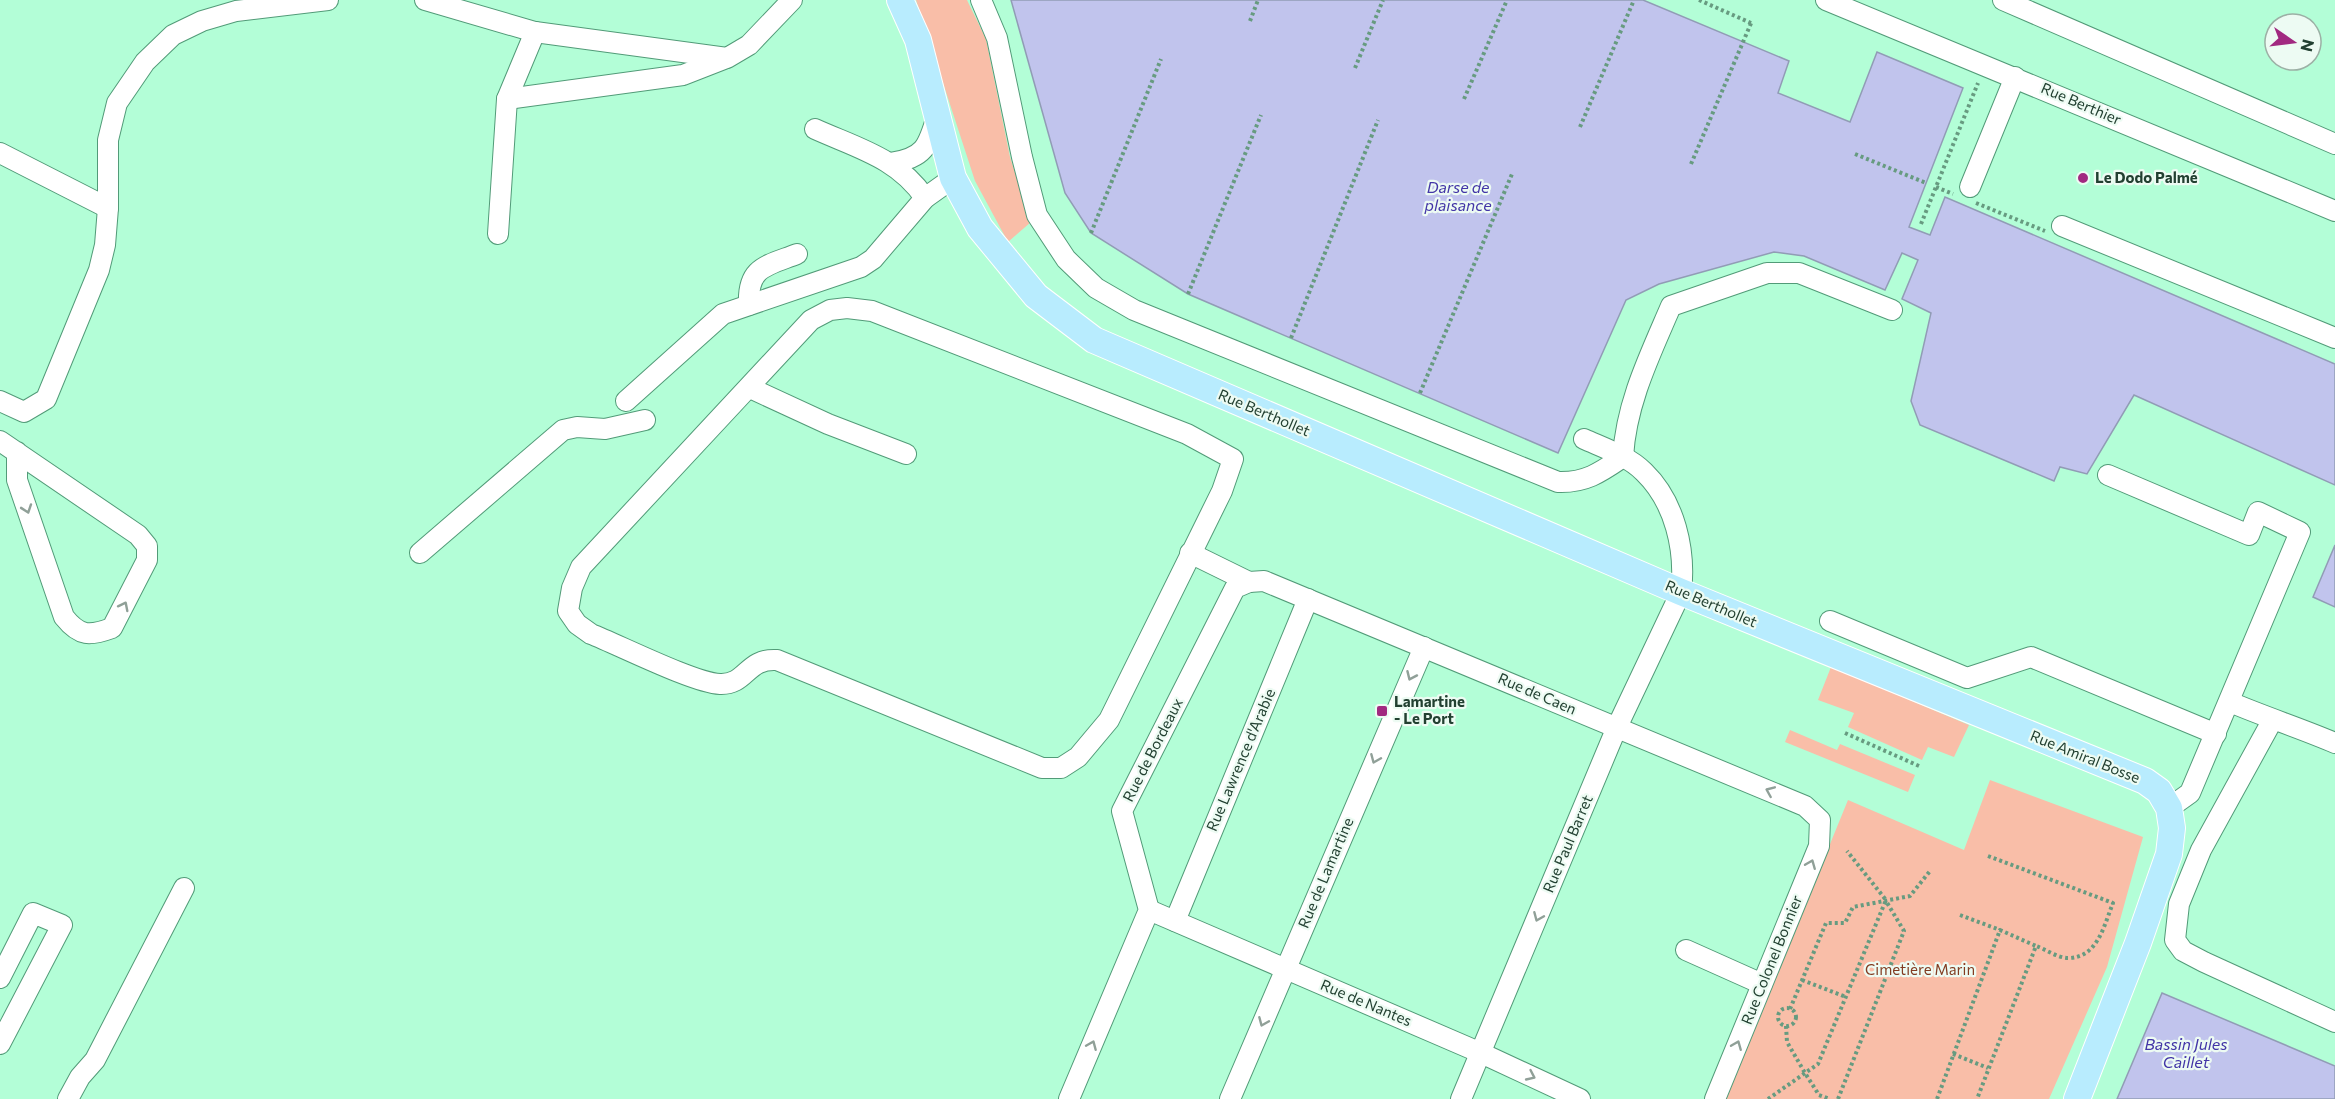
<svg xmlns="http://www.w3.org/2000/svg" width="2335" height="1099" font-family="Commissioner,sans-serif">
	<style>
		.green { fill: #f9bea8 }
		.water { fill: #c1c4ed; stroke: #919cb5; stroke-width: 1.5 }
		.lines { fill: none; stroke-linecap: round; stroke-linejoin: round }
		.minor-casing { stroke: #529b78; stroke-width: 22 }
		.major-casing { stroke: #fff; stroke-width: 28 }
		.path { stroke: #679b80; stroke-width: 4; stroke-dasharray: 3 3; stroke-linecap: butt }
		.minor { stroke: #fff; stroke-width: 20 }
		.major { stroke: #b8ecfe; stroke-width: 26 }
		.oneway { stroke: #90a098 }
		.poi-dot { fill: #a12980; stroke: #edfbf3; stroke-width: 2 }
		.labels { text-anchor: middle; stroke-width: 4.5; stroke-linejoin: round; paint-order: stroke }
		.street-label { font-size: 15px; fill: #224031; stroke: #edfbf3 }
		.poi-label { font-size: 15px; font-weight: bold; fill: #224031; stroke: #edfbf3; text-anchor: start }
		.park-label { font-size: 15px; fill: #823c21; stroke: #edfbf3 }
		.water-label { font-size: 16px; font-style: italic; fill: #4336a7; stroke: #edfbf3 }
	</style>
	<rect width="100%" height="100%" fill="#b3fed7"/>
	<g class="green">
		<polygon points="916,0 967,0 986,39 1010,157 1031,222 1008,242 975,181"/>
		<polygon points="1831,667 1969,725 1954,757 1928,747 1922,760 1848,727 1854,713 1818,700"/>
		<polygon points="1790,730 1837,750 1840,744 1915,775 1908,792 1785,742"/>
		<polygon points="1990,780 2143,837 2107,967 2049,1099 1726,1099 1848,800 1964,850"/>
	</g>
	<g class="water">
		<polygon points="1011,0 1643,0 1789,61 1778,93 1850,122 1877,52 1963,88 1909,227 1930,235 1945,197 2335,364 2335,485 2134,395 2087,474 2060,467 2054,481 1920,425 1911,401 1931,313 1902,299 1918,260 1902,253 1885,290 1804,256 1774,252 1659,284 1626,300 1558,453 1188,294 1091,233 1065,193"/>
		<polygon points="2335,545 2335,607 2313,597"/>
		<polygon points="2162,993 2335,1066 2335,1099 2117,1099"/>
	</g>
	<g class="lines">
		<g class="minor-casing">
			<g id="minor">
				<polyline points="425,0 535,32 727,58 749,45 792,0"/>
				<path d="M 981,0 L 997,38 L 1022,157 L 1037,215 L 1066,259 L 1096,288 L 1134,310 L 1558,482 C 1586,483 1601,472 1623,457"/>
				<polyline points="1826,0 2335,211"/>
				<polyline points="2003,0 2335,144"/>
				<polyline points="507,99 683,75 724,59"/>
				<path d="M 815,129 C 857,148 898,158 925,198"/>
				<polyline points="0,153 108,208"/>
				<path d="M 891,163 C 924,158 928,147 937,116"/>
				<polyline points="1970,187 2015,77"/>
				<polyline points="2062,226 2335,338"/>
				<polyline points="498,234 507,99 535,32"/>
				<path d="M 749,305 C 747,267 766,266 797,254"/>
				<path d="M 847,308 L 872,311 L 1187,434 L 1233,459 L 1222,491 L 1109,720 L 1078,757 L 1061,768 L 1042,768 L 777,660 C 746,658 747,685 720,684 C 694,683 619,645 591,634 L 577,624 L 568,611 L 572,588 L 581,567 L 811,320 L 830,310 Z"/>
				<polyline points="750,388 828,424 906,454"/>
				<polyline points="0,401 24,412 46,399 99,270 105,245 108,208 108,140 117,103 145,62 173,35 202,21 236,11 328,0"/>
				<polyline points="626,401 723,314 861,267 873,259 925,198 953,178"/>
				<path d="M 0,441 L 138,535 L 147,546 L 147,560 L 112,628 C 90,636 80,637 64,617 L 17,480 L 17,452"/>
				<path d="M 1623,457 C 1626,403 1650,355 1671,306 L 1767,273 L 1799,273 L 1892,310"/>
				<polyline points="2108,475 2249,535 2258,512 2300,532 2190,793 2169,808"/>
				<polyline points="420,553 563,430 577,427 605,429 645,420"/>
				<polyline points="1190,553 1249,582"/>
				<polyline points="1830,621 1967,678 2031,657 2216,734"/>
				<path d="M 2230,702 C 2265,717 2300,728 2335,743"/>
				<polyline points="2272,721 2201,850 2179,904 2175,940 2183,951 2204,962 2335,1022"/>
				<polyline points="1149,910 1481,1053 1580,1099"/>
				<polyline points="1175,921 1308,599"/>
				<polyline points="1686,950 1762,984"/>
				<polyline points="0,978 33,913 62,925 0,1044"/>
				<polyline points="68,1099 80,1077 95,1060 184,888"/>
				<polyline points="1069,1099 1149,910 1122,811 1235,588 1249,582 1264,581 1805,806 1820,820 1819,846 1715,1099"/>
				<polyline points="1230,1099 1424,647"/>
				<path d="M 1461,1099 L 1617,727 L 1681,592 C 1686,550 1675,502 1644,472 C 1628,456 1604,448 1584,439"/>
			</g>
		</g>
		<g class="major-casing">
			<polyline id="major" points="900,0 918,40 953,178 980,228 1036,296 1094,340 1681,592 2145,781 2159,791 2169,808 2172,828 2169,854 2138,943 2077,1099"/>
		</g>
		<g class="path">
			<polyline points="1699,0 1751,23"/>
			<polyline points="1250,21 1258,0"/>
			<polyline points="1355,68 1383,0"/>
			<polyline points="1464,99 1507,0"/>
			<polyline points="1580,127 1634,0"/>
			<polyline points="1855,154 1926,183"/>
			<polyline points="1691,164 1752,21"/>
			<polyline points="1936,187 1953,194"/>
			<polyline points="1976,203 2045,231"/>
			<polyline points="1921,224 1978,83"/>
			<polyline points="1091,233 1161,59"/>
			<polyline points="1188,294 1261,115"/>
			<polyline points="1291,338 1378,120"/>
			<polyline points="1420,393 1512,174"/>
			<polyline points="1845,733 1919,766"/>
			<path d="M 1988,856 L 2113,903 C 2104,925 2098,958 2068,958 C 2058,958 2045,949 2036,946"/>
			<polyline points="1960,915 2000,930"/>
			<polyline points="1802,980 1846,997"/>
			<circle cx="1787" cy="1017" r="9"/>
			<polyline points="1790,1009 1826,923 1845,923 1853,907 1910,896 1930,871"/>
			<polyline points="1786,1026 1787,1042 1805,1073 1819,1095 1830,1099"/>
			<polyline points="1953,1054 1988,1068"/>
			<polyline points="1768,1099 1818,1064 1886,900 1847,851"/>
			<polyline points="1838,1099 1904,931 1886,901"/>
			<polyline points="1937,1099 2000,930 2036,946 1977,1099"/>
		</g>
		<use href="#minor" class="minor"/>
		<use href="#major" class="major"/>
	</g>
	<defs><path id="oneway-chevron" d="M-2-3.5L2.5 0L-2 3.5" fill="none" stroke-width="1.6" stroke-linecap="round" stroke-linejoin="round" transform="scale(1.5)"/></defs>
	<g class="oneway">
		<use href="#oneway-chevron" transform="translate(27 509) rotate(71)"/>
		<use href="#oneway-chevron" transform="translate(124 606) rotate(-63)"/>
		<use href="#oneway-chevron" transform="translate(1411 676) rotate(114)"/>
		<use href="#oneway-chevron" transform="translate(1375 759) rotate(113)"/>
		<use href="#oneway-chevron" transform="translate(1770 791) rotate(-157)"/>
		<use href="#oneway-chevron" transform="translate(1811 864) rotate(-68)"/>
		<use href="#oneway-chevron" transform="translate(1538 917) rotate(113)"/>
		<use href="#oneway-chevron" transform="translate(1263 1022) rotate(113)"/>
		<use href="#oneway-chevron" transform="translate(1092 1045) rotate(-67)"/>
		<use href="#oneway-chevron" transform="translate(1737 1045) rotate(-68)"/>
		<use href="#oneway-chevron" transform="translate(1531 1076) rotate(25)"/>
	</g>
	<g class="poi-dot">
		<circle cx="2083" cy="178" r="6"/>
		<rect x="1376" y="705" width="12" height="12" rx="3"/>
	</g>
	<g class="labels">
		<g class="street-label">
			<text transform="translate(2081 104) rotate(23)" y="5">Rue Berthier</text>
			<text transform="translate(1264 413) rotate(23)" y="5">Rue Berthollet</text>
			<text transform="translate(1711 604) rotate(23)" y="5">Rue Berthollet</text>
			<text transform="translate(1537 694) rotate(23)" y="5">Rue de Caen</text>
			<text transform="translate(1153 750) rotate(-63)" y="5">Rue de Bordeaux</text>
			<text transform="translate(2085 757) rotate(22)" y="5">Rue Amiral Bosse</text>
			<text transform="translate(1241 760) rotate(-67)" y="5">Rue Lawrence d'Arabie</text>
			<text transform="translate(1568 844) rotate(-67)" y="5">Rue Paul Barret</text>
			<text transform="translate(1326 873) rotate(-67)" y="5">Rue de Lamartine</text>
			<text transform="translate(1772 960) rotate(-68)" y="5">Rue Colonel Bonnier</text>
			<text transform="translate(1366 1003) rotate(23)" y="5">Rue de Nantes</text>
		</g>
		<g class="poi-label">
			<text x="2095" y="183">Le Dodo Palmé</text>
			<text x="1394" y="707">Lamartine<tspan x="1394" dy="17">- Le Port</tspan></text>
		</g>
		<g class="park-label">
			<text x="1920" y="975">Cimetière Marin</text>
		</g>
		<g class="water-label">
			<text x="1458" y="193">Darse de<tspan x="1458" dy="18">plaisance</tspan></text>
			<text x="2186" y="1050">Bassin Jules<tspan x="2186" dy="18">Caillet</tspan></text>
		</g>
	</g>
	<g transform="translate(2293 42) rotate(104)"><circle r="28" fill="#edfbf3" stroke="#9cb0a5" stroke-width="1.5"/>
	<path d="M0-4.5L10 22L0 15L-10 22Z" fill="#a12980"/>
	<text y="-9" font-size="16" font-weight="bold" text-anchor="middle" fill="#224031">N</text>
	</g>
</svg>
